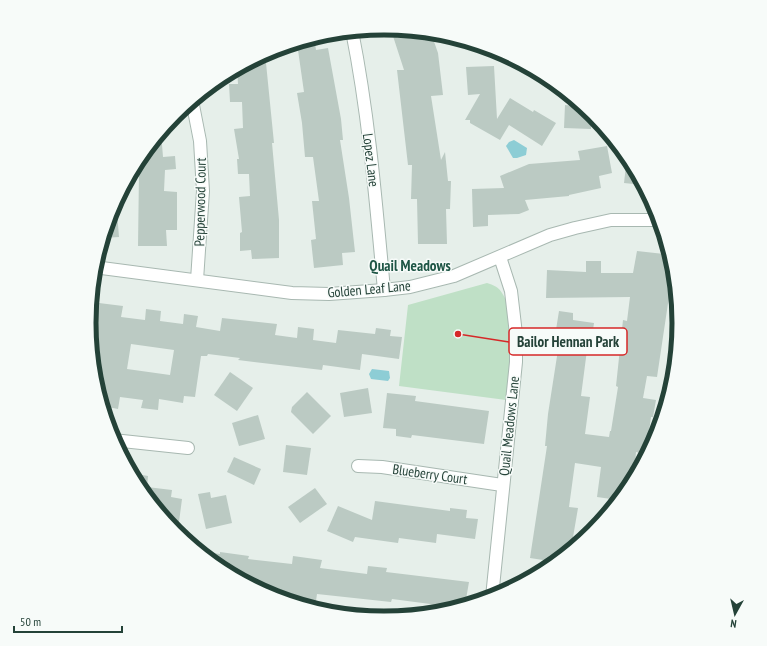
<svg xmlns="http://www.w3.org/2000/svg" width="767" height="646" font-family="'PT Sans Narrow',sans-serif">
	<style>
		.green { fill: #bfe0c6 }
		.water { fill: #8dcdd5 }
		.building { fill: #bbcac3; fill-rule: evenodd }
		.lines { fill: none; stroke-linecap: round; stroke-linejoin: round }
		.minor-casing { stroke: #a8b8b1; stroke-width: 14 }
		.minor { stroke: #fff; stroke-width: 12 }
		.labels { text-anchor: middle; stroke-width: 3; stroke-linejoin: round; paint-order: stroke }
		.street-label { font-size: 14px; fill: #244238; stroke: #f7fbf9 }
		.neighbourhood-label { font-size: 15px; font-weight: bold; fill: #1e5545; stroke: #f7fbf9 }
		.rim { fill: none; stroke: #244238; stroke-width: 5 }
		.leader { fill: none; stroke: #d62828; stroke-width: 1.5 }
		.callout-dot { fill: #d62828; stroke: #f7fbf9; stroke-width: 1.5 }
		.callout { fill: #f7fbf9; stroke: #d62828; stroke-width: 1.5 }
		.callout-label { font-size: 15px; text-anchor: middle; font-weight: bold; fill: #244238 }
	</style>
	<rect width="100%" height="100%" fill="#e6efea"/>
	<path class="green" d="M 487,283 C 493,285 499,287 502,293 C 517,313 509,375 506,400 L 399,386 L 408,305 Z"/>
	<g class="water">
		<polygon points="514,140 527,148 526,155 517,158 513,158 506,146 509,142"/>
		<polygon points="372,369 389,371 390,378 388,381 371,379 369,374"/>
	</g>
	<g class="building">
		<polygon points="401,30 431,33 438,53 443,95 431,96 441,160 445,152 448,181 451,181 450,209 446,209 447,244 418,244 417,199 411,199 412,165 408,165 397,70 404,70 392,33"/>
		<polygon points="314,37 316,50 328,48 341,119 343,140 340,140 349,198 355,252 342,253 343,265 314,268 311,240 316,239 312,201 319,201 313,157 305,157 302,123 297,93 304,92 297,43"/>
		<polygon points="265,53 274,143 272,143 279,220 279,258 252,259 251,250 240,251 240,233 242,232 239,197 250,196 249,174 238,174 237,159 239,159 234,129 243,128 242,102 230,102 229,84 238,84 237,68"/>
		<polygon points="494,66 497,119 510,98 533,112 534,110 556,123 542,146 509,125 500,140 470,123 470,120 465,120 480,94 468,95 466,67"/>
		<polygon points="575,100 591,114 591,129 564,128 565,105 575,106"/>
		<polygon points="161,132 163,157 175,156 176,169 165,170 164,191 177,192 177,230 166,230 167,246 138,246 139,172 137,172 136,163"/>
		<polygon points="607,146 612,173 599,176 601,188 569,195 569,196 525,200 529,210 519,214 488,215 488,226 473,227 472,189 504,188 500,176 529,164 580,160 578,151"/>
		<polygon points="627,157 629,159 643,185 624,183"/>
		<polygon points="116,200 119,237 103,238 111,210"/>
		<polygon points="637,251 664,254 663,262 671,264 668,290 670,290 657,377 647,376 643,398 656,400 653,417 651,417 646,454 636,452 635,465 632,464 628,487 622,488 621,496 618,500 597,497 601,467 575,463 569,507 578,508 571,549 541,572 543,560 530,558 547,446 545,446 548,414 560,337 555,336 559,311 573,313 573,320 594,323 590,351 587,350 581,396 590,397 585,434 609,437 610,431 611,431 618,387 616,386 623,320 627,321 630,297 546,298 547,270 586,272 586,261 601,261 601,273 633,273"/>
		<path d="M 91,302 L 123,306 L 121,317 L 145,320 L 146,309 L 161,311 L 160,321 L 183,324 L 184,314 L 198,316 L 196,327 L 220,331 L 222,318 L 277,324 L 275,335 L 297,338 L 298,327 L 314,329 L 313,340 L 336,343 L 338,330 L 375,334 L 376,328 L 391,330 L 390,336 L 402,337 L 399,359 L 362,354 L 360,370 L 323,365 L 322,370 L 238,360 L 240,358 L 208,354 L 207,356 L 201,356 L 195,397 L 184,396 L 183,403 L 159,399 L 158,410 L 141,408 L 143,400 L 120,397 L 118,409 L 103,406 L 105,392 L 97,391 L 94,380 L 88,323 ZM 131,344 L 174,350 L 170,375 L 127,369 Z"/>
		<polygon points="230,372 253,388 237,411 214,395"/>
		<polygon points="368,388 372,413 344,417 340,393"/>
		<polygon points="307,392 331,416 313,434 291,412 292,407"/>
		<polygon points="387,393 416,396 415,401 489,411 484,444 412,435 411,438 396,436 396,429 383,428"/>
		<polygon points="258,415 265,439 239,446 232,423"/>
		<polygon points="286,445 311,448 307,475 283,472"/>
		<polygon points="234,457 261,469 254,485 227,472"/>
		<polygon points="131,473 148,476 147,487 172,490 171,497 182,499 179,522 165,520 138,487"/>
		<polygon points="315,488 327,504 300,523 288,507"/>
		<polygon points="210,492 211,498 226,495 232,523 206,529 198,494"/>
		<polygon points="375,501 450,511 450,508 467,510 466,518 478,519 475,539 437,534 436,543 399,538 398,543 355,537 353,542 327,531 338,506 372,520"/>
		<polygon points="199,551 220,554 220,552 249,556 248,559 292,564 293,556 322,560 320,568 367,574 368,566 387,568 386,572 469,582 465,605 448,610 437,609 438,605 392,599 391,602 317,594 316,601 288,597 288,595 264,592 219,568"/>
	</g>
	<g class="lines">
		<g class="minor-casing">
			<g id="minor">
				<path d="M 352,31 C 369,116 376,203 384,290"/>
				<polyline points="192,100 200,141 203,191 197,280"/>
				<polyline points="94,267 292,293 329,294 384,290 410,287 454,276 550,235 575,228 611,220 659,220"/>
				<polyline points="113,440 188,448"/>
				<polyline points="358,466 382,467 502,485"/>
				<polyline points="492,597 516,362 516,334 511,291 500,257"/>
			</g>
		</g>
		<use href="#minor" class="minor"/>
	</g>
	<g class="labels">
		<g class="street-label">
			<text transform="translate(371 160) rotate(83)" y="5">Lopez Lane</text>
			<text transform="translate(200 202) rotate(-89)" y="5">Pepperwood Court</text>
			<text transform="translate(369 289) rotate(-5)" y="5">Golden Leaf Lane</text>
			<text transform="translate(509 426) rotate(-84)" y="5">Quail Meadows Lane</text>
			<text transform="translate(430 474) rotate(8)" y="5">Blueberry Court</text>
		</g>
		<g class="neighbourhood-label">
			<text x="410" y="271">Quail Meadows</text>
		</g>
	</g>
	<path d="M0 0H767V646H0ZM96 323a288 288 0 1 1 576 0a288 288 0 1 1-576 0Z" fill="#f7fbf9" fill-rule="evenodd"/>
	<path class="rim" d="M96 323a288 288 0 1 1 576 0a288 288 0 1 1-576 0Z"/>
	<path class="leader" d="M458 334L509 342"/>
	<circle class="callout-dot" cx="458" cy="334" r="4"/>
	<rect class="callout" x="509" y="328" width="118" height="27" rx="4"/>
	<g class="callout-label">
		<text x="568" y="347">Bailor Hennan Park</text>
	</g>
	<g transform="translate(735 614) rotate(188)" stroke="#f7fbf9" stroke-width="3" paint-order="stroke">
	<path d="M0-3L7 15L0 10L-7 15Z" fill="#244238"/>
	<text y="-6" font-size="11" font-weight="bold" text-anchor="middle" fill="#244238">N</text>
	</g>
	<path d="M14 626v6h108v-6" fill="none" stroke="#244238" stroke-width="2"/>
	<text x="20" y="626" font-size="12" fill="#244238" stroke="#f7fbf9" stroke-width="3" paint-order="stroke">50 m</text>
</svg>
